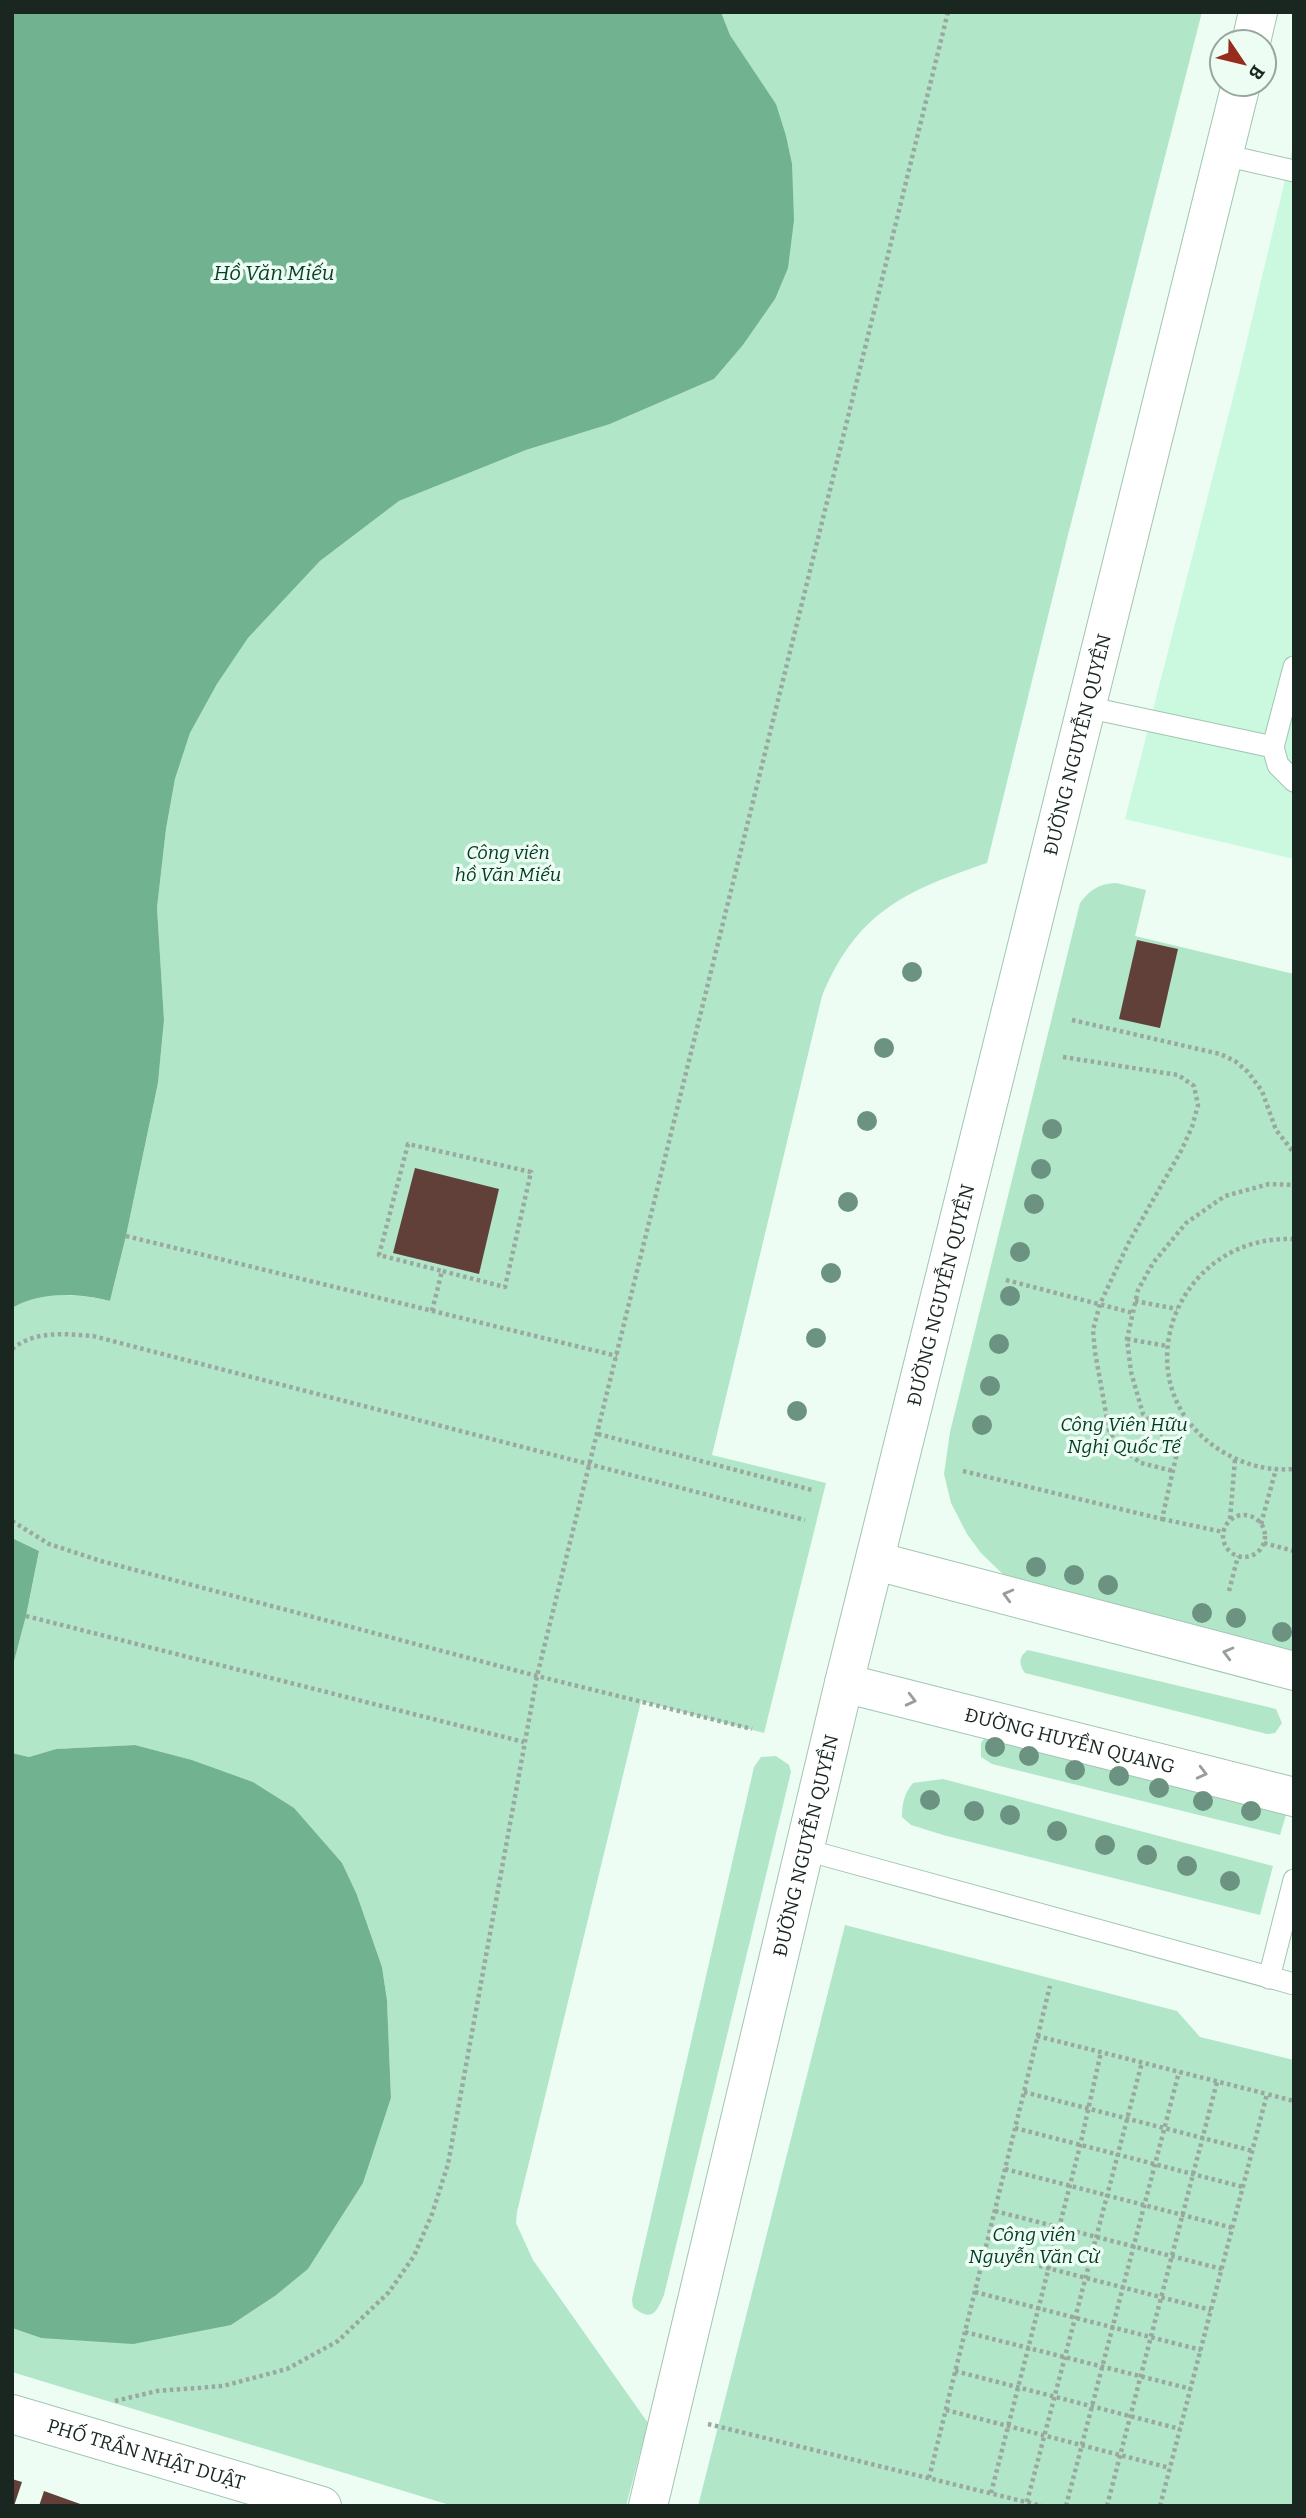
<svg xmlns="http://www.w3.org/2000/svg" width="1306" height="2518" font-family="Bitter,serif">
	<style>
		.built { fill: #caf9df }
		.green { fill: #b1e6c9 }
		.water { fill: #71b290 }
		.building { fill: #62403a }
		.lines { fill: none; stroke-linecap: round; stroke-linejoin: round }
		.lane-casing { stroke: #a0c5b1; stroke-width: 23 }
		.street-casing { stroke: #a0c5b1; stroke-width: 40 }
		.secondary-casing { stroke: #a0c5b1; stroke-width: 40 }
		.path { stroke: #9aa8a0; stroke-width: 4.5; stroke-dasharray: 3.5 3.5; stroke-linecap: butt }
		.lane { stroke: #fff; stroke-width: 21 }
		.street { stroke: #fff; stroke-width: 38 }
		.secondary { stroke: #fff; stroke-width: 38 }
		.tree { fill: #6c9282 }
		.oneway { stroke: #989e9b }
		.labels { text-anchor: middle; stroke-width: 7; stroke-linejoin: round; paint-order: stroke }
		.street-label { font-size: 19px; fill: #192720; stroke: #eefdf4 }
		.park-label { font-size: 19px; font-style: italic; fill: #023a25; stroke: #eefdf4 }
		.water-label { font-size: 21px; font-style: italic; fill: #083f29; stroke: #eefdf4 }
	</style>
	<rect width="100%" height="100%" fill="#eefdf4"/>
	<polygon class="built" points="1294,142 1294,859 1125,819 1238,378"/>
	<g class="green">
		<path d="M 721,12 L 1202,12 L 1068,535 L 987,863 C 905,891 857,912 822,996 L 712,1455 L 826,1483 L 764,1733 L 641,1701 L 517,2212 L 516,2223 L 533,2260 L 648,2423 L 626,2506 L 453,2506 L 12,2372 L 12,2328 L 41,2338 L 231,2325 L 275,2296 L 308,2269 L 363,2183 L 391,2098 L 387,2000 L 382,1967 L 357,1895 L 253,1782 L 192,1760 L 135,1745 L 56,1749 L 29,1757 L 12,1753 L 12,1669 L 26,1616 L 39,1551 L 12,1538 L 12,1308 C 41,1291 78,1293 110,1301 L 126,1236 L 158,1083 L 164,1020 L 157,908 L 166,829 L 175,779 L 190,733 L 217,684 L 248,638 L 320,561 L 399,501 L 526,450 L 610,424 L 714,379 L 743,345 L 775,299 L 776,104 L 730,35 Z"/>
		<path d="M 1116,883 L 1146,890 L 1135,936 L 1294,974 L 1294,1654 L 1012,1583 L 981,1553 L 967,1534 L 951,1503 L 944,1474 L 950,1432 L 1080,903 C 1091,889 1099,884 1116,883 Z"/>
		<path d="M 1028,1650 L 1276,1709 L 1282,1723 L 1275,1733 L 1267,1734 L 1025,1673 C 1018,1664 1019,1656 1028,1650 Z"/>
		<polygon points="987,1735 1288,1808 1280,1835 992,1764 981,1757 981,1743"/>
		<path d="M 776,1756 L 789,1765 L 791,1772 L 664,2295 C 656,2314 651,2322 633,2307 L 632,2299 L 754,1767 L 761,1757 Z"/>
		<path d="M 943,1779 L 1273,1866 L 1260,1915 L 943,1835 L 911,1825 L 902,1817 C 902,1803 904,1794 913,1783 Z"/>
		<polygon points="845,1925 1177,2011 1200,2037 1294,2060 1294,2506 698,2506"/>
	</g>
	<g class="water">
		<path d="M 12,12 L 721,12 L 730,35 L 776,104 L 786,136 L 792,164 L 794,220 L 788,268 L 775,299 L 743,345 L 714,379 L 610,424 L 526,450 L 399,501 L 320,561 L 248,638 L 217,684 L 190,733 L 175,779 L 166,829 L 157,908 L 164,1020 L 158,1083 L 126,1236 L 110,1301 C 79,1293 41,1291 12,1308 Z"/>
		<polygon points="12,1538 39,1551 26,1616 12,1669"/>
		<polygon points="135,1745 192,1760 253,1782 294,1808 342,1863 357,1895 382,1967 387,2000 391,2098 363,2183 308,2269 275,2296 231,2325 133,2344 41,2338 12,2328 12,1753 29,1757 56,1749"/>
	</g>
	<g class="building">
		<polygon points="1137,940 1178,949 1160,1028 1119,1019"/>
		<polygon points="415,1168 499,1189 479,1274 393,1253"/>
		<polygon points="12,2479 22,2482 14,2506 12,2506"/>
		<polygon points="44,2491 83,2505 83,2506 39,2506"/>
	</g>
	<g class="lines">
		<g class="lane-casing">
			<g id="lane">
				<polyline points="1224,155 1294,171"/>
				<polyline points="1086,707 1273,747 1294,667"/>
				<polyline points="1273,747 1278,765 1294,781"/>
				<polyline points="806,1850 1294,1984"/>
				<polyline points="1269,1978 1294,1880"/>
			</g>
		</g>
		<g class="street-casing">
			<g id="street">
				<path id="s1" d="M 12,2414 L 322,2506"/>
			</g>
		</g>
		<g class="secondary-casing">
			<g id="secondary">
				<polyline points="1251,42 1258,12"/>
				<polyline points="876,1561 1294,1671"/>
				<path id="s2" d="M 844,1683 L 1294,1797"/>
				<path id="s3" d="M 648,2506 L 844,1683 L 1241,84"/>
			</g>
		</g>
		<g class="path">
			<polyline points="1072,1020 1220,1054 1235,1061 1248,1072 1262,1091 1276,1130 1294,1153"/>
			<polyline points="1063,1057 1178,1075 1194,1086 1198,1105 1192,1127 1181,1151 1129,1242 1100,1304 1093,1330 1095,1352 1109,1430 1117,1445 1141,1463 1173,1471"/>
			<polyline points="126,1236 617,1356"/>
			<path d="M 1294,1239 C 1172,1234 1118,1389 1223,1452 C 1245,1465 1268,1471 1294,1469"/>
			<polyline points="1006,1280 1133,1313"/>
			<polyline points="1135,1301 1177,1309"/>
			<polyline points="432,1311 442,1271 505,1287 531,1172 408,1144 379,1255 442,1271"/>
			<polyline points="1127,1339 1167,1346"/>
			<path d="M 12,1349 C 36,1330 64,1334 93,1336 L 805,1520"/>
			<polyline points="598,1434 812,1490"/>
			<polyline points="963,1471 1162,1519 1176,1457 1171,1444 1143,1414 1131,1372 1127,1339 1138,1290 1153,1263 1186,1223 1225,1196 1269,1184 1294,1185"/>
			<circle cx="1244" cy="1536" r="21"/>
			<polyline points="1162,1519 1223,1532"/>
			<polyline points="1230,1519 1235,1459"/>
			<polyline points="12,1521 49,1544 101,1561 537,1676 752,1729"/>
			<polyline points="1261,1524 1276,1469"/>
			<polyline points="1264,1543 1294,1551"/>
			<polyline points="1229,1591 1238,1556"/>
			<polyline points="26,1616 524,1742"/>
			<polyline points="1037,2036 1267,2094"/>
			<polyline points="1024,2092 1253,2151"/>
			<polyline points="1015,2128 1243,2187"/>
			<polyline points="1005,2169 1233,2228"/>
			<polyline points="995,2211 1222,2269"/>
			<polyline points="985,2252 1211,2310"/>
			<polyline points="975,2292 1201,2350"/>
			<polyline points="965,2332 1191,2389"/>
			<polyline points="955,2371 1180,2429"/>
			<polyline points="115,2401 157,2391 223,2386 287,2369 338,2341 389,2292 414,2256 432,2214 448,2164 537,1676 948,12"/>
			<polyline points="946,2410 1170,2468"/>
			<polyline points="708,2424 1042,2506"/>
			<polyline points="929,2478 1050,1986"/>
			<polyline points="991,2493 1080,2146 1101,2052"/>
			<polyline points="1027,2502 1142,2062"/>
			<polyline points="1066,2506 1179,2072"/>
			<polyline points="1107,2506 1217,2082"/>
			<polyline points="1160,2506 1267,2094 1294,2101"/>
		</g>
		<use href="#lane" class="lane"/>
		<use href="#street" class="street"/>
		<use href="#secondary" class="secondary"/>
	</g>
	<g class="tree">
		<circle cx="912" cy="972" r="10"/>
		<circle cx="884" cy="1048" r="10"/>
		<circle cx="867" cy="1121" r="10"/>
		<circle cx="1052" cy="1129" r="10"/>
		<circle cx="1041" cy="1169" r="10"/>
		<circle cx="848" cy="1202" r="10"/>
		<circle cx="1034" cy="1204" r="10"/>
		<circle cx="1020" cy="1252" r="10"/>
		<circle cx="831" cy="1273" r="10"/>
		<circle cx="1010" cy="1296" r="10"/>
		<circle cx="816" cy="1338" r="10"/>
		<circle cx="999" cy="1344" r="10"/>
		<circle cx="990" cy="1386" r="10"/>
		<circle cx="797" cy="1411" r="10"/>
		<circle cx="982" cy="1425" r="10"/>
		<circle cx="1036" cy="1567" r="10"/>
		<circle cx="1074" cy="1575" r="10"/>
		<circle cx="1108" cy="1585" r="10"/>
		<circle cx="1202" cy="1613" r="10"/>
		<circle cx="1236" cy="1618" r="10"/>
		<circle cx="1282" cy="1632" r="10"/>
		<circle cx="995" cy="1747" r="10"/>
		<circle cx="1029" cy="1756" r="10"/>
		<circle cx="1075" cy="1770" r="10"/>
		<circle cx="1119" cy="1776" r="10"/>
		<circle cx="1159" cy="1788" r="10"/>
		<circle cx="930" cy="1800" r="10"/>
		<circle cx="1203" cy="1801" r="10"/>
		<circle cx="974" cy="1811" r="10"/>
		<circle cx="1251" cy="1811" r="10"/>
		<circle cx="1010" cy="1815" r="10"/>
		<circle cx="1057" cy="1831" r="10"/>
		<circle cx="1105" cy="1845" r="10"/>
		<circle cx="1147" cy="1855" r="10"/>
		<circle cx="1187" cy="1866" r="10"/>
		<circle cx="1230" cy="1881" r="10"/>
	</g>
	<defs><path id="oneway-chevron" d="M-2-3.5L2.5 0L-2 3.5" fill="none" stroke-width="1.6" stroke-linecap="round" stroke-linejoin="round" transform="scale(1.75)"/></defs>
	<g class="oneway">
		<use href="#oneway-chevron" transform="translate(1008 1595) rotate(-165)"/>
		<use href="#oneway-chevron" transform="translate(1228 1653) rotate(-165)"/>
		<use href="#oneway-chevron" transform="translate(911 1700) rotate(14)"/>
		<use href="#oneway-chevron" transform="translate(1202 1773) rotate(14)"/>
	</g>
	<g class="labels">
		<g class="street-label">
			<text dy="7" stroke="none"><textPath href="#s3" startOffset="1813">ĐƯỜNG NGUYỄN QUYỀN</textPath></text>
			<text dy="7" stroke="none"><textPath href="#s3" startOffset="1246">ĐƯỜNG NGUYỄN QUYỀN</textPath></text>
			<text dy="7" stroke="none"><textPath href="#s2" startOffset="233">ĐƯỜNG HUYỀN QUANG</textPath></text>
			<text dy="7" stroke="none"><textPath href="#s3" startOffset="679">ĐƯỜNG NGUYỄN QUYỀN</textPath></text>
			<text dy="7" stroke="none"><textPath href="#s1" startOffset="140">PHỐ TRẦN NHẬT DUẬT</textPath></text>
		</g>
		<g class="park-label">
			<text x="508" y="859">Công viên<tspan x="508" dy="22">hồ Văn Miếu</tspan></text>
			<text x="1124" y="1431">Công Viên Hữu<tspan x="1124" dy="22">Nghị Quốc Tế</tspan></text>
			<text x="1034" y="2241">Công viên<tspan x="1034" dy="22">Nguyễn Văn Cừ</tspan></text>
		</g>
		<g class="water-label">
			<text x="274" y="280">Hồ Văn Miếu</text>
		</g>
	</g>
	<rect width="1306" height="2518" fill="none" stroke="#192720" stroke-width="28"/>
	<g transform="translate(1243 63) rotate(125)"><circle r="33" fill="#eefdf4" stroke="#99a79f" stroke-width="2"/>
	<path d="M0-5L12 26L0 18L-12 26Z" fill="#962c1c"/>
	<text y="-10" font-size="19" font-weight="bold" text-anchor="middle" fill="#192720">B</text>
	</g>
</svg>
